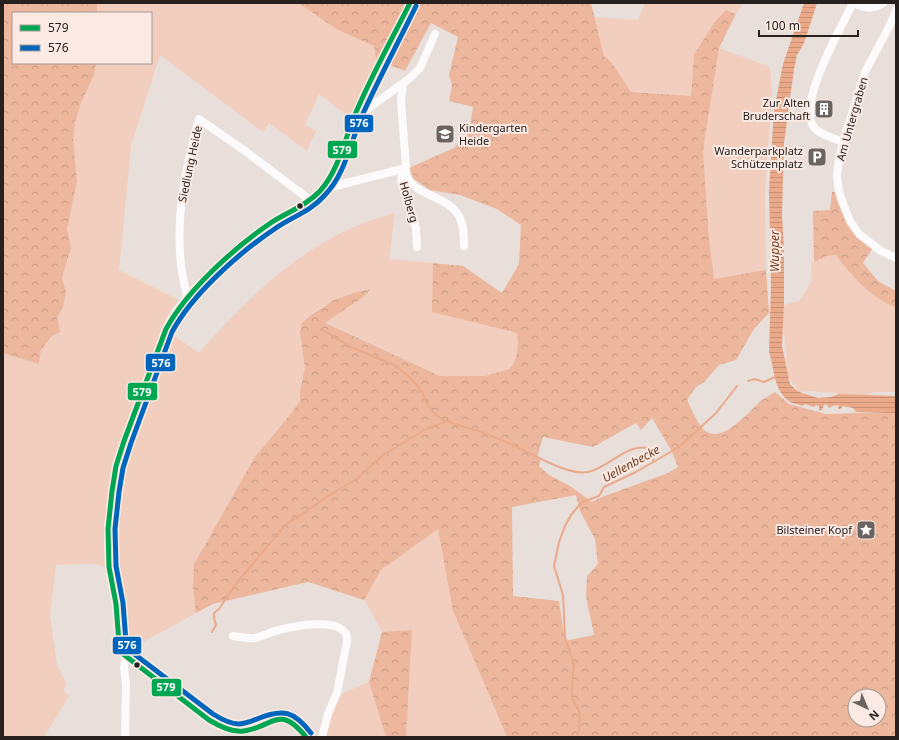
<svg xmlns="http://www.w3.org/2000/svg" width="899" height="740" font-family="'Noto Sans',sans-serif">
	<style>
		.green { fill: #f1cebe }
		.forest { fill: url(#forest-crowns); fill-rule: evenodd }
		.water { fill: url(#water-rules) }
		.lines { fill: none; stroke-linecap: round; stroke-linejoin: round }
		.stream { stroke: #eaaa8a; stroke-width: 2 }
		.minor { stroke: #fcfafa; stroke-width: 8 }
		.bus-1-casing { stroke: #faeae3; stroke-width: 8 }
		.bus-2-casing { stroke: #faeae3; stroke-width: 8 }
		.bus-1 { stroke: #00a651; stroke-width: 5 }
		.bus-2 { stroke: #0065bd; stroke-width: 5 }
		.bus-dot { fill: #26201e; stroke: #faeae3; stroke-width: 1.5 }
		.labels { text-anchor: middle; stroke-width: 4; stroke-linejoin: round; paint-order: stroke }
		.poi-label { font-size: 11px; fill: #26201e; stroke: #faeae3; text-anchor: end }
		.street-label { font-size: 11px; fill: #26201e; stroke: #faeae3 }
		.water-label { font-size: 12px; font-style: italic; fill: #733a1c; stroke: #faeae3 }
		.line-badge { stroke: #faeae3; stroke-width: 1.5 }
		.badge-label { font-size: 11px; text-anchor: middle; font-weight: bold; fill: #fff }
	</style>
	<defs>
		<pattern id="forest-crowns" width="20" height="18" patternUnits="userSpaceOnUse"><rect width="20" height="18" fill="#ecb79d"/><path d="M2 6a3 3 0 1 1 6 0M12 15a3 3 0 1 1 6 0" fill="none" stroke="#ca9d87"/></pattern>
		<pattern id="water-rules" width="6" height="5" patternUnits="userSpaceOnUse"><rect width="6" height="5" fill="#eaaa8a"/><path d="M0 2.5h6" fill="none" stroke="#c99277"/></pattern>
	</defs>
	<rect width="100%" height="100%" fill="#e8dfdb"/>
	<g class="green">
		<polygon points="97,3 298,3 338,30 374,46 376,60 380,62 353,120 319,94 305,125 316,131 307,151 269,123 263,132 160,55 131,146 119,270 179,300 170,311 162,327 156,350 120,441 106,567 93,564 56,565 50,616 57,665 67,685 63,690 69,696 44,737 3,737 3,353 39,364 41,350 53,336 57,318 63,307 66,292 62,277 71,248 67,229 77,181 73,139 75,123 81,103 94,75 96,63 151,63 151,13 97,13"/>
		<polygon points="645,3 743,3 736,14 726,10 694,55 691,96 631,92 612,63 604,56 595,17 638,20"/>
		<polygon points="719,48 770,67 772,89 765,193 766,270 714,279 709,239 703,151"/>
		<path d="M 395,213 L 389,259 L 433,263 L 433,312 L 517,333 C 519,343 518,362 509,369 L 485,376 L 440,376 L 326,322 L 368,293 L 371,291 L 370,289 C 351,291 304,309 301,330 C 299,342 305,355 305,367 C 305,374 301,381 300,388 C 300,392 300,397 300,401 L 224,513 L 204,545 L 193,588 L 196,613 L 129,650 L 131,657 L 126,653 L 121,643 L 111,563 L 111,528 L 116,491 L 120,466 L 127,442 L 169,332 L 199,353 C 253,291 313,234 395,213 Z"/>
		<polygon points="836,255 843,264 888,304 896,308 896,392 874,392 863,396 812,391 799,392 788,376 783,321 784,305 799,301 812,281 811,263 826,256"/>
		<polygon points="438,529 453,611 507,737 406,737 412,630 382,632 364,599 381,570"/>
		<polygon points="369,682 386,737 324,737 339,695"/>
	</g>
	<g class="forest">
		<polygon points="3,3 97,3 97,13 13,13 13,63 96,63 94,75 81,103 75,123 73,139 77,181 67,229 71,248 62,277 66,292 63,307 57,318 60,332 52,336 41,350 39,364 3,353"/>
		<path d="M 298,3 L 591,3 L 604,56 L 612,63 L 631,92 L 691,96 L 694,55 L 714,23 L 726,10 L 736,14 L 719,48 L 703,151 L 709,239 L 714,279 L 766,270 L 769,313 L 754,329 L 736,360 L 719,365 L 704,382 L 696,387 L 687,400 C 691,408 698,424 704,430 C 722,446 750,410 762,400 C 766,397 771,395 775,392 L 789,404 L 826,414 L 896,412 L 896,737 L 507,737 L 453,611 L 438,529 L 381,570 L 364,600 L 308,582 L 213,604 L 196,613 L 193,588 L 194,564 L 255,457 L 290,415 L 300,401 L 300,390 L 305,368 L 300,332 L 302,323 L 311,315 L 334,300 L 356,292 L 371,289 C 364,299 337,313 326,323 L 440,376 L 485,376 L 509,369 C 518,362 519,343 517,333 L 432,312 L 433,263 L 463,266 L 502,293 L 519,264 L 521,225 L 497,209 L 460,195 L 430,190 L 414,179 L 409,168 L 454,148 L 469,133 L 473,107 L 449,101 L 452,85 L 449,75 L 458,37 L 431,23 L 405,71 L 376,60 L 374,46 L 338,30 ZM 652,418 L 671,450 L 678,467 L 668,473 L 602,497 L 592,502 L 570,486 L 549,475 L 539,466 L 541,460 L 537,458 L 543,437 L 593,447 L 636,423 L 641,430 ZM 576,495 L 580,511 L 595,539 L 598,564 L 587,576 L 586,596 L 594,635 L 565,641 L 559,601 L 513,596 L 512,507 ZM 855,696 L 879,696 L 879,720 L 855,720 Z"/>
		<path d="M 832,192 L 836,192 L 872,249 L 863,263 L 878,281 L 896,291 L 896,308 C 871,297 852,277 836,255 L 826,256 L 814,262 L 813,211 L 830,210 Z"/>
		<polygon points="412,630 406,737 386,737 369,682 382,632"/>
	</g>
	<path class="water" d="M 804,3 L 817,3 L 812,19 L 804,43 L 797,55 L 794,69 L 784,143 L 782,215 L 784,248 L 784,305 L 782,346 L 790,384 L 795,389 L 799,392 L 818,398 L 831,397 L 839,394 L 896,396 L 896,413 L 856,412 L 853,408 L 843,406 L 840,409 L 838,409 L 839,405 L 832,406 L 829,408 L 827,404 L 824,405 L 822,410 L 819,411 L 819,406 L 816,405 L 814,407 L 805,404 L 802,406 C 798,404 794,404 790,402 C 773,390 775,370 769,352 L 771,285 L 769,191 L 774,110 L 783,64 Z"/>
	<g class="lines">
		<g class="stream">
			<path d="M 321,329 L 349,346 L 396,366 C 405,373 416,382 422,392 C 426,400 428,409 436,415 C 449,425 466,426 481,432 C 492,436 504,441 515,446 C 533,454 568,476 588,472 C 606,468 620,451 637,448 C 641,447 645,448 649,448 L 654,462"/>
			<polyline points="748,381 755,379 764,382 775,377"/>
			<polyline points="212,632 216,625 214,618 214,613 219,609 235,585 286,524 303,514 325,498 358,478 383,455 428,428 445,422"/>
			<polyline points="579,731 580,713 572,698 572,686 574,665 565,637 563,595 554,566 559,542 565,526 571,515 582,502 599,496 604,487 636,472 679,447 716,413 737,386"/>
		</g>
		<g class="minor">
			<path d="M 855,3 C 864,9 874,9 883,3"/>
			<polyline points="896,10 891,23 865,72 843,142 839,160 837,175 839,192 843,204 850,221 859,234 881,251 896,258"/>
			<polyline points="354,119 410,78 420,68 435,34"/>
			<path d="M 843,142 C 836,139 818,134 814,127 C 796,105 842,26 853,3"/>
			<path d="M 406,168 C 406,171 406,174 407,177 C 415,196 450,196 460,218 C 464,227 464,236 464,246"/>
			<polyline points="406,168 402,175 401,182 416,228 417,247"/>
			<polyline points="324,186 335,186 406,168 401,100 403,84"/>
			<path d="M 187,296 C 171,237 183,177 199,119 L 245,151 L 310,200"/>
			<path d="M 233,636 C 240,637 248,639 255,638 C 263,636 271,632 279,630 C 294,626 349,615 347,641 L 337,693 L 328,714 L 322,737"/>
			<polyline points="125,737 126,685 124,667 126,656"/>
			<path d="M 306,737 C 288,713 281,716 256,727 C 252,728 248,730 244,731 C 232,733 218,726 209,720 L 123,654 L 119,643 L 116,604 L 109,567 L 108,529 L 112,491 L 116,466 L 124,441 L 166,329 C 179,302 200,283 222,263 C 239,248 256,233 274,221 C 289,211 307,205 320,191 C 336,174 345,140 354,117 C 371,78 391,41 410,3"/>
		</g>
		<g class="bus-1-casing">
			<path id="bus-1" d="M 306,737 C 279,704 275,726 244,731 C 232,733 219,726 209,720 L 123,654 L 119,643 L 116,604 L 109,567 L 108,529 L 112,491 L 116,466 L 124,441 L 166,329 C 188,289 234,248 272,222 C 288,212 307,205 320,191 C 338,171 344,142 354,117 C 370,78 391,41 410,3"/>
		</g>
		<g class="bus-2-casing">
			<path id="bus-2" d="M 311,733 C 294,711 283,708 257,719 C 252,721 245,724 239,724 C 230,724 221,719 213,714 L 129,650 L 126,642 L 123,603 L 116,566 L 115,529 L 119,492 L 123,468 L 131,443 L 172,332 C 193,293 240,252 276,228 C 292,217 311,211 324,196 C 345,175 350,144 361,118 C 378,80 398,43 416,6"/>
		</g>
		<use href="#bus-1" class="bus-1"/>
		<use href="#bus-2" class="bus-2"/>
	</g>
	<defs>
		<g id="building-square" transform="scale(1)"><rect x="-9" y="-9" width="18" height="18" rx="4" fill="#6a6360" stroke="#faeae3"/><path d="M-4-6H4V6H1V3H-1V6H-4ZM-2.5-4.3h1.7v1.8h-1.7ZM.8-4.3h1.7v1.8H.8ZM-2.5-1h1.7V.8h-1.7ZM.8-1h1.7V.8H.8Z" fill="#fff"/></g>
		<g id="school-square" transform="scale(1)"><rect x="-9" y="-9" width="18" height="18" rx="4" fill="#6a6360" stroke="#faeae3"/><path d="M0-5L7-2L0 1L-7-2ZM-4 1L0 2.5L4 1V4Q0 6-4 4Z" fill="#fff"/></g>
		<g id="parking-square" transform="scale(1)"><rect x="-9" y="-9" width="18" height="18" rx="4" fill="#6a6360" stroke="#faeae3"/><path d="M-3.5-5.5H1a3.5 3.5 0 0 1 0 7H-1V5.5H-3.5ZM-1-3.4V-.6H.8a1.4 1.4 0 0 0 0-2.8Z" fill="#fff"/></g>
		<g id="sight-square" transform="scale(1)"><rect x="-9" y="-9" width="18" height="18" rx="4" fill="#6a6360" stroke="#faeae3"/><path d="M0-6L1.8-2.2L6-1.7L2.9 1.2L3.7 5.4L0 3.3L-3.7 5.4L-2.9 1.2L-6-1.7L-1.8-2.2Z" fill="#fff"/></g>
	</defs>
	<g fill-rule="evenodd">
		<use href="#building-square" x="824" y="109"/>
		<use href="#school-square" x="445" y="134"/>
		<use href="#parking-square" x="817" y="157"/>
		<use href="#sight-square" x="866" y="530"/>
	</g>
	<g class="bus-dot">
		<circle cx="300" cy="206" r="3.5"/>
		<circle cx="137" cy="665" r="3.5"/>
	</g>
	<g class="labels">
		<g class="poi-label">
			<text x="810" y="107">Zur Alten<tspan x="810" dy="13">Bruderschaft</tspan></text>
			<text x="459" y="132" text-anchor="start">Kindergarten<tspan x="459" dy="13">Heide</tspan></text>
			<text x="803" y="155">Wanderparkplatz<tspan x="803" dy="13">Schützenplatz</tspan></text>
			<text x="852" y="534">Bilsteiner Kopf</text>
		</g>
		<g class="street-label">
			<text transform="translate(852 119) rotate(-74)" y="4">Am Untergraben</text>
			<text transform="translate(190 164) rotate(-78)" y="4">Siedlung Heide</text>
			<text transform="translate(409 202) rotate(74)" y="4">Holberg</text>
		</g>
		<g class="water-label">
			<text transform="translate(775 251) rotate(-90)" y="4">Wupper</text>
			<text transform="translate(631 464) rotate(-29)" y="4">Uellenbecke</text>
		</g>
	</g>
	<g class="line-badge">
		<rect x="344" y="114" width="30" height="19" rx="4" fill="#0065bd"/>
		<rect x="327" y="140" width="31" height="19" rx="4" fill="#00a651"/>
		<rect x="145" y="353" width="31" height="19" rx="4" fill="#0065bd"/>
		<rect x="127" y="382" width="31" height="19" rx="4" fill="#00a651"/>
		<rect x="112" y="636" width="30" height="19" rx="4" fill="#0065bd"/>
		<rect x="151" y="678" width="31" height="19" rx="4" fill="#00a651"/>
	</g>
	<g class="badge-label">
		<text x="359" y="127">576</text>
		<text x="342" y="154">579</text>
		<text x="161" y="367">576</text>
		<text x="142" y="396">579</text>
		<text x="127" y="649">576</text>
		<text x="166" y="691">579</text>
	</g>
	<rect width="899" height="740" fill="none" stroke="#26201e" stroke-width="8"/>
	<rect x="12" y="12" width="140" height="52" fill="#faeae3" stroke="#a59994"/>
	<rect x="20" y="25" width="20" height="6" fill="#00a651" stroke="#a59994"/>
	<text x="48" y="32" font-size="12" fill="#26201e">579</text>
	<rect x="20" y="45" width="20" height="6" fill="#0065bd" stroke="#a59994"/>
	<text x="48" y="52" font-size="12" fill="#26201e">576</text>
	<g transform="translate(867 708) rotate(136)"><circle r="19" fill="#faeae3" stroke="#a59994"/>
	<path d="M0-3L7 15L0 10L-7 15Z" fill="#6a6360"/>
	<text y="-6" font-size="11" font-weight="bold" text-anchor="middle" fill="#26201e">N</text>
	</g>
	<path d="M759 30v6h99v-6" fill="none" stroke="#26201e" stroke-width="2"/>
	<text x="765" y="30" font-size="12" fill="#26201e" stroke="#faeae3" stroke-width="3" paint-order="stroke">100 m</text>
</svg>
